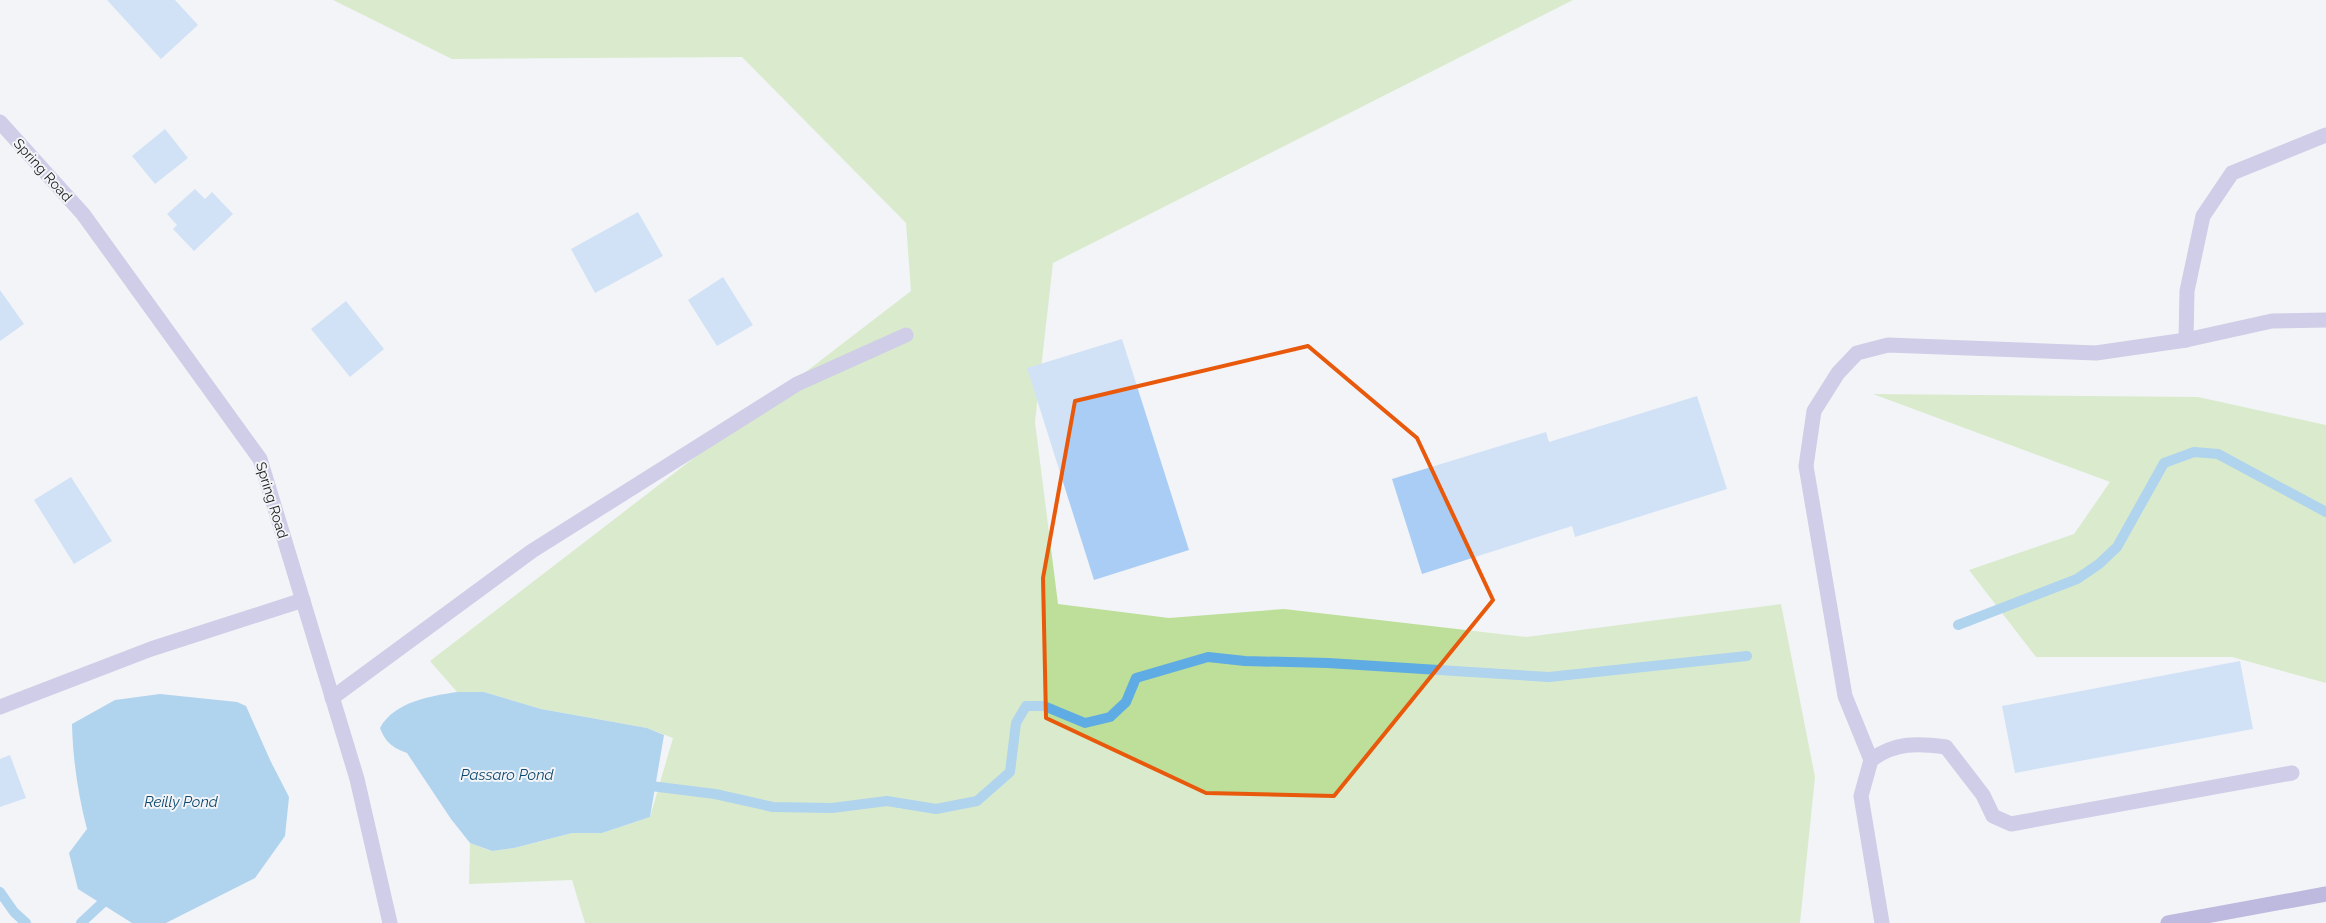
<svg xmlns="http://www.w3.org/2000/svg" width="2326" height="923" font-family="Raleway,sans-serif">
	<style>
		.green { fill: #bddf99 }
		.water { fill: #5fabe3 }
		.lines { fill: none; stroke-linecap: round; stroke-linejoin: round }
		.stream { stroke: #5fabe3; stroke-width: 10 }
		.building { fill: #a9cdf4 }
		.lane { stroke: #a49dd2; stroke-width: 15 }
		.street { stroke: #a49dd2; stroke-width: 15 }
		.secondary { stroke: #7f71bf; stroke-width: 15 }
		.marked { fill: none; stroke: #e8590c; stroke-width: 4; stroke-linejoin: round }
		.labels { text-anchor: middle; stroke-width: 4; stroke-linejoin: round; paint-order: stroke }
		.street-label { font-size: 14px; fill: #181819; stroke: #f2f4f7 }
		.water-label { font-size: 15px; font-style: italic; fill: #0e486e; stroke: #f2f4f7 }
	</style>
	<rect width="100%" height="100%" fill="#f2f4f7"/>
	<g class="green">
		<polygon points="333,0 1573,0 1053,263 1035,422 1058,604 1169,618 1284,609 1526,637 1781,604 1815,777 1800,923 585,923 572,880 469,884 470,843 491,851 514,848 572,833 602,833 650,817 673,738 647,728 541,709 484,692 457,692 430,661 911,291 906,223 742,57 452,59"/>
		<polygon points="1873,394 2198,397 2326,425 2326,683 2232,657 2036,657 1969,570 2074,534 2110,482"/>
	</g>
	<g class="water">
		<path d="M 457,692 L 484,692 L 541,709 L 647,728 L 664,735 L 650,817 L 602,833 L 572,833 L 514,848 L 492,851 L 470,843 L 451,819 L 407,753 C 393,748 386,743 380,728 C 394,702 430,696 457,692 Z"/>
		<path d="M 160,694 L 237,702 L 246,706 L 271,762 L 289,797 L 285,836 L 255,878 L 166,923 L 132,923 L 78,889 L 69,853 L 87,829 C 78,794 73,761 72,724 L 115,700 Z"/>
	</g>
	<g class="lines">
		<g class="stream">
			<polyline points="1958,625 2077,579 2099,564 2117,547 2164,463 2194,452 2218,454 2326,512"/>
			<polyline points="643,785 715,794 773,807 832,808 887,801 936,809 977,801 1010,772 1016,723 1026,706 1044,706 1085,723 1110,717 1126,702 1136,678 1208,657 1245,661 1328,663 1549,677 1747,656"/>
			<polyline points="0,892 14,912 26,923"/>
			<polyline points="81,923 111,895"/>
		</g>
	</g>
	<g class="building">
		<polygon points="107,0 175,0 198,25 161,59"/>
		<polygon points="165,129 188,158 155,184 132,156"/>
		<polygon points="195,189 205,199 212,192 233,214 194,251 173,229 177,225 167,214"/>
		<polygon points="638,212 663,256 595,293 571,249"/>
		<polygon points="723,277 753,325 717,346 688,300"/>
		<polygon points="0,290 24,324 0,341"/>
		<polygon points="346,301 384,349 350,377 311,329"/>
		<polygon points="1122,339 1189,550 1094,580 1027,368"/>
		<polygon points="1697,396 1727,489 1575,537 1572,526 1422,574 1392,479 1546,432 1549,442"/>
		<polygon points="71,477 112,541 74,564 34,500"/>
		<polygon points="2240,661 2253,729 2015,773 2002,706"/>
		<polygon points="10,755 26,798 0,807 0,759"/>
	</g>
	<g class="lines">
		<g class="lane">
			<polyline points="2186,340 2187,291 2203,216 2232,173 2326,135"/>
			<polyline points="332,698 532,551 797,384 906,335"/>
			<polyline points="0,707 151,649 303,600"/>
			<path d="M 2292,773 L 2011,824 L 1993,816 L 1983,795 L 1946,747 C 1918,743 1895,742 1871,760 L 1845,696 L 1806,466 L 1814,411 L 1838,373 L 1857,353 L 1888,345 L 2096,353 L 2186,340 L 2272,321 L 2326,320"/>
		</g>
		<g class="street">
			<polyline points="0,122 83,214 260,459 357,779 390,923"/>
			<polyline points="1871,760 1861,796 1882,923"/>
		</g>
		<polyline class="secondary" points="2168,923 2326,894"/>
	</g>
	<path d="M0 0H2326V923H0ZM 1308,346 L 1417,438 L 1493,600 L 1334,796 L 1206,793 L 1046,718 L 1043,578 L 1075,401 Z" fill="#f2f4f7" fill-opacity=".55" fill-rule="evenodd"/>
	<path class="marked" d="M 1308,346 L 1417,438 L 1493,600 L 1334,796 L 1206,793 L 1046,718 L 1043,578 L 1075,401 Z"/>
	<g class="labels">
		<g class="street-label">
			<text transform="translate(43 170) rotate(48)" y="5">Spring Road</text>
			<text transform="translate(272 500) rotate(73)" y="5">Spring Road</text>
		</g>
		<g class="water-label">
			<text x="507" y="780">Passaro Pond</text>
			<text x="181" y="807">Reilly Pond</text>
		</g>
	</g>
</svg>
